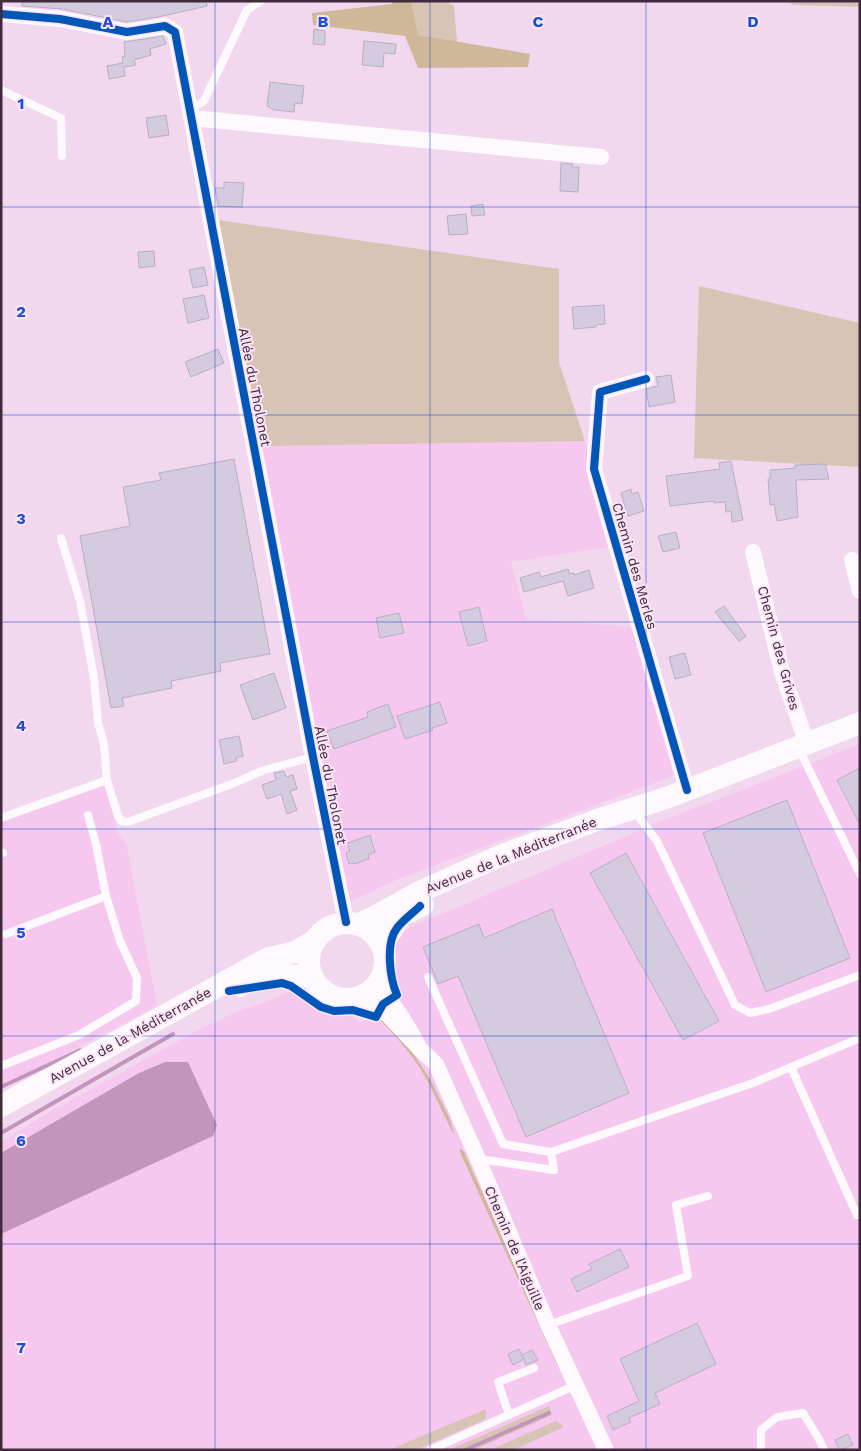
<svg xmlns="http://www.w3.org/2000/svg" width="861" height="1451" font-family="'Work Sans',sans-serif">
	<style>
		.built { fill: #f7c8ef }
		.green { fill: #d8c4b4 }
		.forest { fill: #cfb89a }
		.water { fill: #c495bc }
		.lines { fill: none; stroke-linecap: round; stroke-linejoin: round }
		.stream { stroke: #c495bc; stroke-width: 4 }
		.building { fill: #d5cbdf; stroke: #b8afc5 }
		.lane { stroke: #fdf9fc; stroke-width: 8 }
		.street { stroke: #fdf9fc; stroke-width: 16 }
		.secondary { stroke: #fdf9fc; stroke-width: 22 }
		.cycleway-casing { stroke: #fce4f7; stroke-width: 11 }
		.cycleway { stroke: #0057b8; stroke-width: 8 }
		.grid { fill: none; stroke: #1d4ed8; stroke-width: 1; stroke-opacity: 0.55 }
		.labels { text-anchor: middle; stroke-width: 4; stroke-linejoin: round; paint-order: stroke }
		.street-label { font-size: 14px; fill: #402a3c; stroke: #fce4f7 }
		.grid-label { font-size: 16px; text-anchor: middle; font-weight: bold; fill: #1d4ed8; stroke: #fce4f7; stroke-width: 4; stroke-linejoin: round; paint-order: stroke }
	</style>
	<rect width="100%" height="100%" fill="#f2d8ee"/>
	<g class="built">
		<polygon points="585,441 609,547 511,562 526,619 636,627 678,774 396,880 345,904 254,446"/>
		<polygon points="860,744 860,1450 1,1450 1,1142 53,1110 200,1029 238,1011 272,1000 308,981 359,1022 371,1018 389,991 393,961 399,932 657,823"/>
		<polygon points="106,785 118,833 126,842 157,1006 1,1087 1,822"/>
	</g>
	<g class="green">
		<polygon points="411,1 444,1 454,6 457,42 417,35"/>
		<polygon points="788,1 860,1 860,7 793,5"/>
		<polygon points="218,220 559,269 559,362 585,441 262,446"/>
		<polygon points="699,286 860,323 860,467 694,458"/>
		<polygon points="549,1406 552,1415 474,1450 449,1450"/>
		<polygon points="486,1409 486,1417 484,1420 416,1450 389,1450"/>
		<polygon points="556,1421 564,1427 513,1450 490,1450"/>
	</g>
	<g class="forest">
		<polygon points="392,1 411,1 418,35 530,54 528,67 418,68 405,36 313,25 312,13 392,4"/>
		<path d="M 380,1016 L 401,1035 L 430,1079 L 449,1117 L 455,1136 C 445,1119 438,1101 429,1084 C 416,1059 399,1039 379,1019 Z"/>
		<polygon points="460,1148 464,1152 557,1359 558,1367 460,1152"/>
	</g>
	<polygon class="water" points="165,1062 188,1062 217,1125 213,1136 1,1234 1,1153 139,1073"/>
	<g class="lines">
		<g class="stream">
			<polyline points="1,1087 80,1050"/>
			<polyline points="1,1133 173,1034"/>
			<polyline points="465,1450 549,1413"/>
		</g>
	</g>
	<g class="building">
		<polygon points="22,1 206,1 207,6 158,17 127,22 62,9 22,6"/>
		<polygon points="314,29 325,31 325,45 313,44"/>
		<polygon points="163,36 166,44 150,49 151,55 134,60 136,65 124,67 125,76 109,79 107,66 123,63 122,57 125,56 124,42"/>
		<polygon points="364,41 396,44 395,54 384,53 383,67 362,65"/>
		<polygon points="270,82 304,86 302,104 295,103 294,112 274,110 267,106"/>
		<polygon points="166,115 169,135 149,138 146,118"/>
		<polygon points="561,163 573,164 572,167 579,167 578,192 560,191"/>
		<polygon points="224,182 244,183 242,207 218,206 215,188 224,188"/>
		<polygon points="483,204 485,215 472,216 471,206"/>
		<polygon points="466,214 468,234 449,235 447,216"/>
		<polygon points="154,251 155,266 139,268 138,252"/>
		<polygon points="204,267 208,285 193,288 189,270"/>
		<polygon points="204,295 209,318 188,323 183,299"/>
		<polygon points="604,305 605,324 596,325 596,327 574,329 572,307"/>
		<polygon points="218,349 224,363 191,377 185,362"/>
		<polygon points="671,375 675,402 649,407 646,389 658,386 656,377"/>
		<polygon points="234,459 270,654 220,663 221,671 171,681 172,688 122,698 124,706 111,708 80,536 130,526 123,487 161,480 159,473"/>
		<polygon points="731,461 743,520 732,522 731,511 726,512 725,502 714,503 714,501 670,506 666,476 720,469 719,463"/>
		<polygon points="825,464 829,479 796,480 798,517 777,521 774,504 770,505 768,479 770,479 770,470 795,468 795,465"/>
		<polygon points="631,489 632,494 638,492 644,511 628,516 621,493"/>
		<polygon points="676,532 680,548 663,552 658,536"/>
		<polygon points="568,569 570,574 574,573 574,575 589,570 594,588 568,596 563,581 524,592 520,578 539,572 541,577"/>
		<polygon points="724,606 746,636 739,641 715,612"/>
		<polygon points="479,607 487,641 468,646 459,612"/>
		<polygon points="399,613 404,633 380,638 376,618"/>
		<polygon points="685,653 691,675 675,679 669,657"/>
		<polygon points="274,673 286,708 253,720 240,685"/>
		<polygon points="440,702 447,723 432,728 433,730 405,739 397,716"/>
		<polygon points="388,704 396,727 334,749 327,731 368,717 367,712"/>
		<polygon points="239,736 243,756 236,758 237,761 224,764 219,740"/>
		<polygon points="860,768 860,825 837,780"/>
		<polygon points="284,771 286,777 293,775 297,789 290,791 297,810 287,814 281,794 267,799 262,785 276,780 274,773"/>
		<polygon points="787,800 850,958 766,992 703,833"/>
		<polygon points="370,835 375,852 368,855 369,859 354,864 354,863 349,864 346,853 350,851 348,843"/>
		<polygon points="626,853 719,1021 683,1040 590,873"/>
		<polygon points="552,909 629,1093 526,1137 458,976 438,984 423,947 479,924 484,938"/>
		<polygon points="620,1249 629,1267 577,1292 571,1279 592,1269 589,1264"/>
		<polygon points="697,1323 716,1364 655,1393 660,1404 629,1418 631,1422 613,1430 607,1416 639,1401 620,1359"/>
		<polygon points="519,1349 524,1359 513,1365 508,1354"/>
		<polygon points="532,1350 538,1360 526,1365 522,1355"/>
		<polygon points="848,1434 853,1445 839,1450 835,1440"/>
	</g>
	<g class="lines">
		<g class="lane">
			<polyline points="1,90 61,118 62,156"/>
			<polyline points="190,110 204,101 247,10 261,1"/>
			<polyline points="61,538 80,601 94,678 98,723 104,744 107,780"/>
			<polyline points="799,749 860,874"/>
			<polyline points="636,813 657,841 735,1005 750,1013 769,1009 860,975"/>
			<polyline points="88,815 96,844 106,896"/>
			<polyline points="1,818 107,780 118,816 121,821 128,822 232,784 264,770 313,757"/>
			<polyline points="1,854 3,853"/>
			<polyline points="428,977 503,1144 551,1152 554,1170 479,1159"/>
			<polyline points="1,1066 79,1035 136,1001 137,978 120,941 106,896 6,934"/>
			<polyline points="791,1067 857,1215"/>
			<polyline points="551,1152 753,1083 860,1038"/>
			<polyline points="548,1325 688,1276 676,1205 708,1196"/>
			<polyline points="509,1415 498,1382 534,1368"/>
			<polyline points="430,1450 576,1385"/>
			<polyline points="761,1450 761,1430 777,1417 803,1413 819,1439 824,1450"/>
		</g>
		<g class="street">
			<polyline points="1,14 60,19 127,32 165,26 175,32 313,757 346,922"/>
			<polyline points="192,118 601,157"/>
			<polyline points="646,379 600,392 594,469 687,790"/>
			<polyline points="753,552 782,672 807,744"/>
			<polyline points="852,560 860,591"/>
			<path d="M 356,998 L 388,1015 L 420,1049 C 408,1026 395,1004 377,985"/>
			<polyline points="420,1049 436,1064 478,1159 548,1325 606,1450"/>
		</g>
		<g class="secondary">
			<circle cx="347" cy="961" r="38"/>
			<polyline points="359,924 374,917 419,892 500,856 600,819 669,797 860,723"/>
			<polyline points="382,945 401,916 423,905"/>
			<path d="M 240,986 C 264,973 287,974 313,978"/>
			<polyline points="1,1106 247,970 267,959 295,952 314,941"/>
		</g>
		<g class="cycleway-casing">
			<g id="cycleway">
				<polyline points="1,14 60,19 127,32 165,26 175,32 313,757 346,922"/>
				<polyline points="646,379 600,392 594,469 687,790"/>
				<path d="M 229,991 L 282,983 L 291,986 L 321,1007 L 334,1011 L 353,1010 L 376,1017 L 383,1004 L 397,995 C 390,979 385,943 397,928 C 403,920 413,913 420,906"/>
			</g>
		</g>
		<use href="#cycleway" class="cycleway"/>
	</g>
	<path class="grid" d="M 215,1 L 215,1450M 430,1 L 430,1450M 646,1 L 646,1450M 1,207 L 860,207M 1,415 L 860,415M 1,622 L 860,622M 1,829 L 860,829M 1,1036 L 860,1036M 1,1244 L 860,1244"/>
	<g class="labels">
		<g class="street-label">
			<text transform="translate(255 387) rotate(79)" y="5">Allée du Tholonet</text>
			<text transform="translate(635 566) rotate(74)" y="5">Chemin des Merles</text>
			<text transform="translate(779 648) rotate(75)" y="5">Chemin des Grives</text>
			<text transform="translate(331 785) rotate(79)" y="5">Allée du Tholonet</text>
			<text transform="translate(511 855) rotate(-22)" y="5">Avenue de la Méditerranée</text>
			<text transform="translate(130 1035) rotate(-29)" y="5">Avenue de la Méditerranée</text>
			<text transform="translate(515 1248) rotate(67)" y="5">Chemin de l'Aiguille</text>
		</g>
	</g>
	<g class="grid-label">
		<text x="108" y="27">A</text>
		<text x="323" y="27">B</text>
		<text x="538" y="27">C</text>
		<text x="753" y="27">D</text>
		<text x="21" y="109">1</text>
		<text x="21" y="317">2</text>
		<text x="21" y="524">3</text>
		<text x="21" y="731">4</text>
		<text x="21" y="938">5</text>
		<text x="21" y="1146">6</text>
		<text x="21" y="1353">7</text>
	</g>
	<rect width="861" height="1451" fill="none" stroke="#402a3c" stroke-width="5"/>
</svg>
